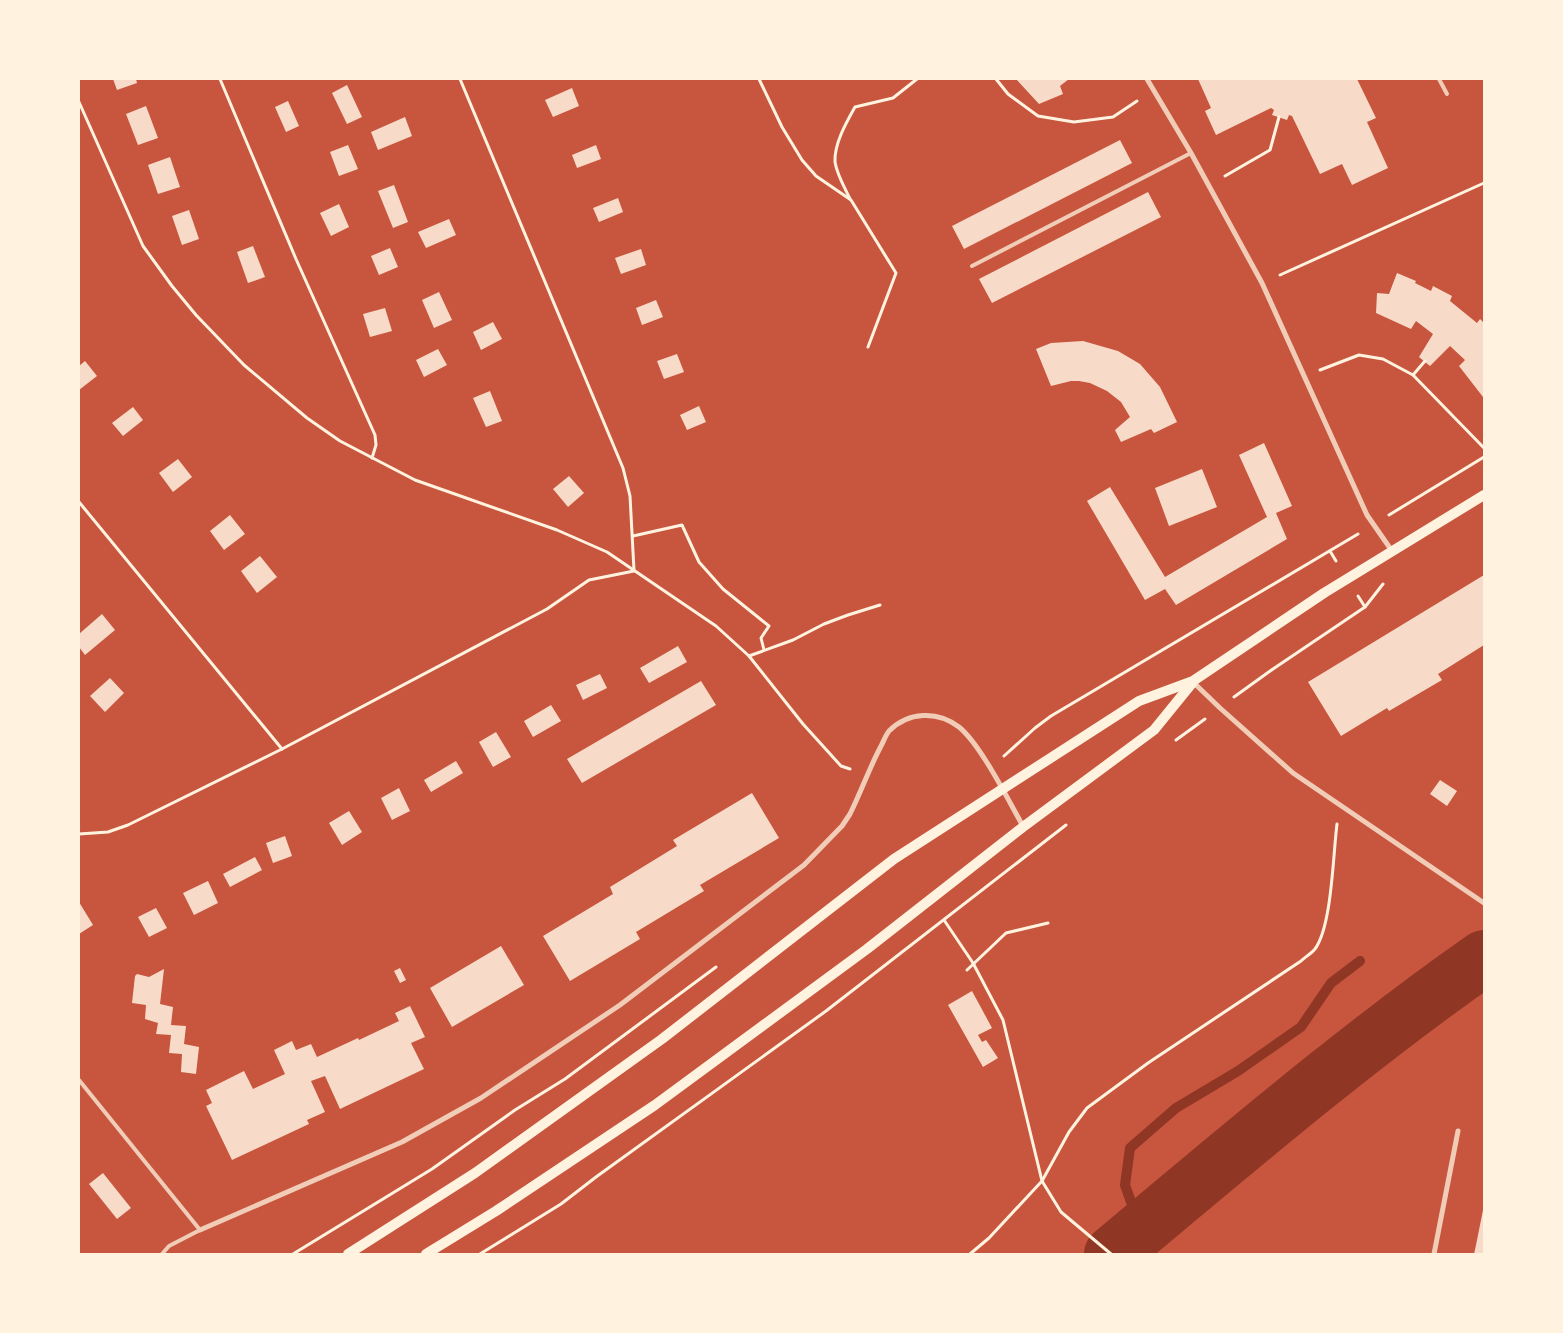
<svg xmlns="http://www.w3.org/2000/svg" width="1563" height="1333" font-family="Mulish,sans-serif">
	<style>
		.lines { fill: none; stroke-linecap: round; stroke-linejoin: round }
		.stream { stroke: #8f3625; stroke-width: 10 }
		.river { stroke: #8f3625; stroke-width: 56 }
		.building { fill: #f7dbc8 }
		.path { stroke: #fff3e0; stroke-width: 3 }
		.service { stroke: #f1ccb7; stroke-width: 4 }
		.minor { stroke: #f1ccb7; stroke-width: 5 }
		.secondary { stroke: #fff3e0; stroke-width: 10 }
	</style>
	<rect width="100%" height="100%" fill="#c8553d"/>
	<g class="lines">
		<polyline class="stream" points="1141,1230 1125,1185 1130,1148 1176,1108 1238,1071 1301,1027 1331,983 1360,961"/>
		<path class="river" d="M 1112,1254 C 1233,1153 1354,1049 1484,958"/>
	</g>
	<g class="building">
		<polygon points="113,79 136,79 137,83 117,90"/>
		<polygon points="1016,79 1069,79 1060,86 1063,94 1039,104"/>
		<polygon points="1198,79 1357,79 1376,118 1367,122 1388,168 1352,185 1342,164 1320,174 1292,116 1289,115 1287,120 1272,115 1274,110 1271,108 1216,135 1205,111 1211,108"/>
		<polygon points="347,85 362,117 347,124 332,93"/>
		<polygon points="572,88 579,106 553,117 545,100"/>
		<polygon points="288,101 299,126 286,132 275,107"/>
		<polygon points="146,106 158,138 138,145 126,114"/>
		<polygon points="405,117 412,136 378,150 371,132"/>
		<polygon points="1120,140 1132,163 964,249 952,226"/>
		<polygon points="348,145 358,169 339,176 330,152"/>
		<polygon points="596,145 601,159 577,168 572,155"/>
		<polygon points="170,157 180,187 158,194 148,165"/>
		<polygon points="394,185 408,222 393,228 378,191"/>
		<polygon points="1148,192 1161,217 992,303 979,279"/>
		<polygon points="618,198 623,212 599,222 593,208"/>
		<polygon points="339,204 349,227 331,236 320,213"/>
		<polygon points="189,210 199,239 182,245 172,216"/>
		<polygon points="449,219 456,235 426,248 418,232"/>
		<polygon points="253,246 265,277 248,283 237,252"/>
		<polygon points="390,248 398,267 379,275 371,256"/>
		<polygon points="641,249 646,265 621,274 615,258"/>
		<polygon points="1397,273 1416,281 1415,283 1431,291 1433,286 1452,296 1450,301 1477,323 1480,319 1484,323 1484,397 1483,397 1459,366 1465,360 1450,346 1430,366 1419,357 1433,334 1416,321 1411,329 1376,313 1377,293 1389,294"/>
		<polygon points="439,292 452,320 434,328 422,300"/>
		<polygon points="656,300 663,317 642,325 636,308"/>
		<polygon points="385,308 392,331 370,337 363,314"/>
		<polygon points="493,322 502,339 481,350 473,332"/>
		<polygon points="1083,341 1118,351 1140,364 1160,387 1177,422 1154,433 1151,429 1121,442 1115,430 1130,417 1121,402 1107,391 1090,383 1079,381 1071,381 1051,386 1036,349 1051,343"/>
		<polygon points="438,349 447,365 424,377 416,360"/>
		<polygon points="677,354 684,372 664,379 657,361"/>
		<polygon points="85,361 97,376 79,390 79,366"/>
		<polygon points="490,391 502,421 486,427 473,398"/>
		<polygon points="699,406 706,422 687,430 680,415"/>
		<polygon points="133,407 143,420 123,436 112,423"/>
		<polygon points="1264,443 1292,506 1276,513 1287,539 1176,605 1165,589 1145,600 1087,501 1110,487 1165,577 1267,517 1239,455"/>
		<polygon points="178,459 192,477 173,492 159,473"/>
		<polygon points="1202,469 1217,507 1169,526 1155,488"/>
		<polygon points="569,476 584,493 568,507 553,489"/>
		<polygon points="230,515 245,534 224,550 210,531"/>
		<polygon points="260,556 277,577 257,593 241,571"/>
		<polygon points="1484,575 1484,645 1438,674 1442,680 1389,711 1387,708 1341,736 1308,682"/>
		<polygon points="102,614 115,630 85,655 79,647 79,634"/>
		<polygon points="678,646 687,662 649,683 640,668"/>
		<polygon points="600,674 607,688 583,700 576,685"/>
		<polygon points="110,678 124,693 105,712 90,696"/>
		<polygon points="701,681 716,705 582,783 567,759"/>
		<polygon points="551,705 561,721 533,737 524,721"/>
		<polygon points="496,732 511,757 493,767 479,742"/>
		<polygon points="456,761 463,773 431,792 424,780"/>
		<polygon points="1440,780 1457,791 1447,806 1430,794"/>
		<polygon points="399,788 410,811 392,820 381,798"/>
		<polygon points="752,793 779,838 700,885 704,891 636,932 640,939 570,981 543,936 613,894 610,887 677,846 673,840"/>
		<polygon points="349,811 362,832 342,845 329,823"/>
		<polygon points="285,836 292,856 273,863 266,843"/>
		<polygon points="255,857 262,870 230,887 223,874"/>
		<polygon points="208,881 218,903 194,915 183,893"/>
		<polygon points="79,902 93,925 79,934"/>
		<polygon points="156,908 167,928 149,937 138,917"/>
		<polygon points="501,946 524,985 452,1027 430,988"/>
		<polygon points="400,968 406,980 400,983 394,971"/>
		<polygon points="164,969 160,1004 173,1007 171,1025 186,1026 184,1044 199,1047 196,1074 181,1072 182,1054 169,1053 171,1035 156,1034 158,1023 145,1019 146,1005 132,1003 135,976 137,974 149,977"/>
		<polygon points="972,991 992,1028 978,1035 982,1042 986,1040 998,1058 983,1067 948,1005"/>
		<polygon points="410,1006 425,1037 411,1043 424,1069 340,1109 325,1076 311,1081 325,1112 307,1120 309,1124 232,1160 206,1106 212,1103 206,1090 244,1071 253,1089 285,1074 274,1050 292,1041 296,1050 311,1044 317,1057 358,1038 359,1040 399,1021 395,1013"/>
		<polygon points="103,1173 131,1208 117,1219 89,1184"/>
		<polygon points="1483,1210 1484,1254 1474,1254 1476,1245"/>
	</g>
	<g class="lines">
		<g class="path">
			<polyline points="220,79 296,259 375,435 376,445 372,458"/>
			<polyline points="460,79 623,468 630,496 634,570"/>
			<polyline points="759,79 782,127 802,160 816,176 851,200 896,273 868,347"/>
			<polyline points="996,79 1008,94 1038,116 1074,122 1113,117 1137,101"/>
			<polyline points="79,102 143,246 172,286 196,315 244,365 307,418 340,441 415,480 557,530 607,552 716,626 749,656 803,724 841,766 850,769"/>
			<polyline points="1225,176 1270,150 1279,117"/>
			<path d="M 850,199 C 845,188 837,175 835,162 C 834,144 846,123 855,107 L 893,98 L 917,79"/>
			<polyline points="1280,275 1484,183"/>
			<polyline points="1320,370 1359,355 1383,359 1413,375 1484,448"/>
			<polyline points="1413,375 1425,361"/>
			<polyline points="79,502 282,749"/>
			<polyline points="1389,515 1484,457"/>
			<polyline points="633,536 682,525 699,562 723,589 769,626 761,638 764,650"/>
			<polyline points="1330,551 1336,561"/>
			<polyline points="1358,596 1365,607"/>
			<polyline points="749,656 793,640 824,624 848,615 880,605"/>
			<polyline points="1234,697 1273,669 1365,607 1383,584"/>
			<polyline points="1176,740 1205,719"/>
			<polyline points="1004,756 1035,728 1051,716 1358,534"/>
			<polyline points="79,834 108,832 128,825 282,749 547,609 589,580 634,571"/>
			<polyline points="944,920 973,963 1003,1020 1042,1181 1061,1212 1111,1254"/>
			<polyline points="967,970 1006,933 1048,923"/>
			<polyline points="293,1254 432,1169 515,1110 565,1079 716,967"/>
			<polyline points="480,1254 561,1204 596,1177 826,1011 1066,825"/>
			<path d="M 970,1254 L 989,1238 L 1042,1181 L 1069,1132 L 1087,1108 L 1148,1063 L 1301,961 C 1305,957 1312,953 1315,949 C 1332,926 1333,854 1337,824"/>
		</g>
		<g class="service">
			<polyline points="1439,79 1447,94"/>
			<polyline points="972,266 1191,153"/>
			<polyline points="79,1080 200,1230 169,1246 162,1254"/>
		</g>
		<g class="minor">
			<polyline points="1147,79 1191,153 1262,283 1367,515 1392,551"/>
			<polyline points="1193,682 1220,708 1293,773 1484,903"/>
			<path d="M 200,1230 L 402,1142 L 481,1098 L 620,1005 L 804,865 L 842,826 L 850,814 C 861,792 869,769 880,748 C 883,743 885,736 889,731 C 908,712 937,710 959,727 C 981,745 1008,800 1023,826"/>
			<polyline points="1434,1254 1458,1131"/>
		</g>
		<g class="secondary">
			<polyline points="348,1254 475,1173 662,1039 894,859 1139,701 1193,681 1324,593 1484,495"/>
			<polyline points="426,1254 496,1211 655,1105 867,949 1023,827 1154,730 1193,682"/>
		</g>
	</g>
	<rect width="1563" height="1333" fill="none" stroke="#fff3e0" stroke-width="160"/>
</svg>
